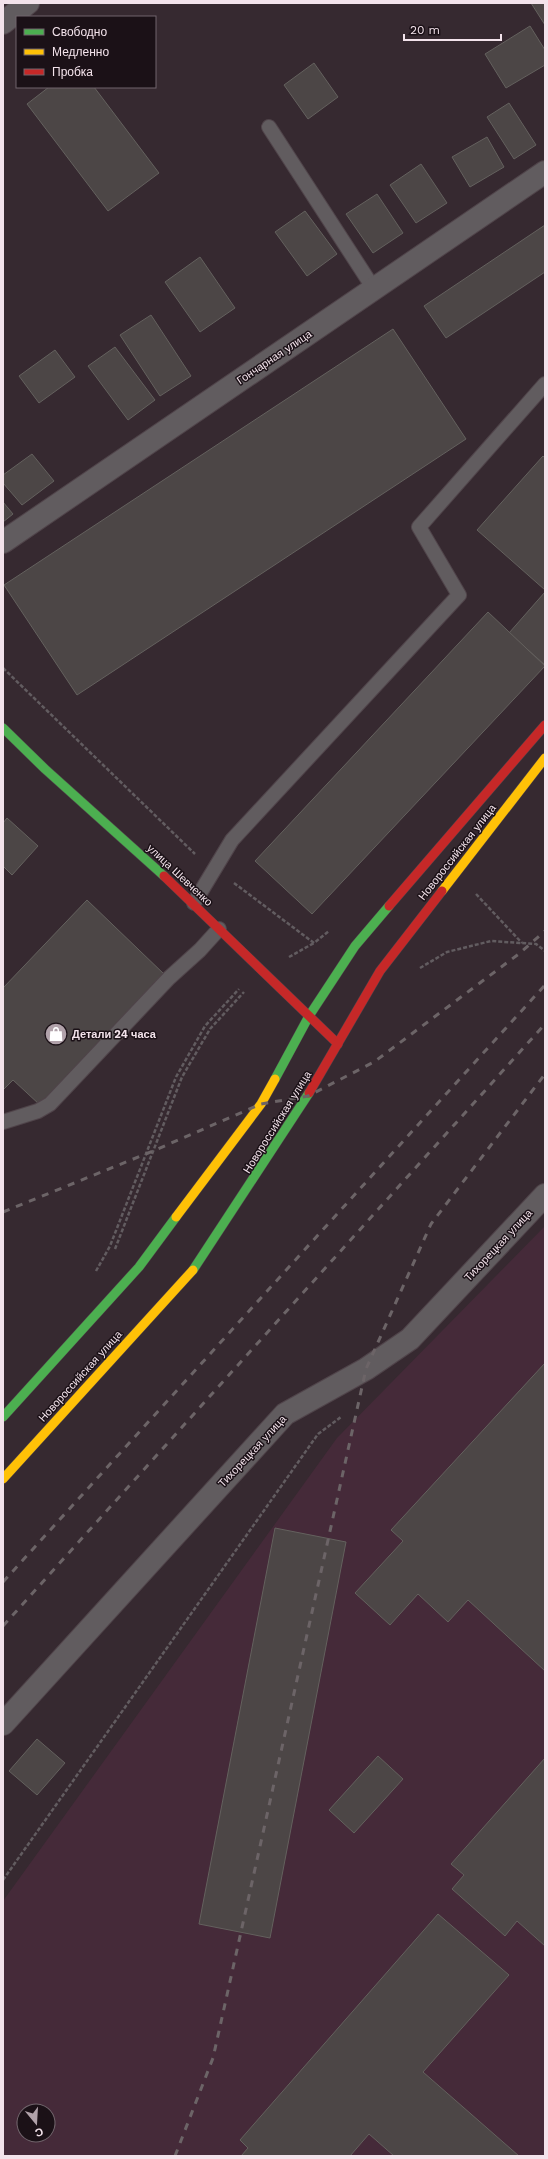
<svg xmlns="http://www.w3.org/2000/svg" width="548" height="2159" font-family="'Work Sans',sans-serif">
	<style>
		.built { fill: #452a39; fill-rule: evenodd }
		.building { fill: #4c4646; stroke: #64615e }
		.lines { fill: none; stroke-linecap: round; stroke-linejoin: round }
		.lane-casing { stroke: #50444a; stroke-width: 16 }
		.street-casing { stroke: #50444a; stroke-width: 24 }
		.fast-casing { stroke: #50444a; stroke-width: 10 }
		.slow-casing { stroke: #50444a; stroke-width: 10 }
		.jam-casing { stroke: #50444a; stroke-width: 10 }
		.path { stroke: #625c60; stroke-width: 2.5; stroke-dasharray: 4 2; stroke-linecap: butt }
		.lane { stroke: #615c5f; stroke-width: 14 }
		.street { stroke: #615c5f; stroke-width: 22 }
		.fast { stroke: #4caf50; stroke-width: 9 }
		.slow { stroke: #ffc107; stroke-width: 9 }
		.jam { stroke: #c62828; stroke-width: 9 }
		.rail { stroke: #6c6467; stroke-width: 3; stroke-dasharray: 7 7; stroke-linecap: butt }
		.labels { text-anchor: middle; stroke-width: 3; stroke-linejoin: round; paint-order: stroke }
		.street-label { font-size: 11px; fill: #f3e3eb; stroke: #1b1117 }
		.poi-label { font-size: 11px; font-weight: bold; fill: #f3e3eb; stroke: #1b1117; text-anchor: start }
	</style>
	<rect width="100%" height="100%" fill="#362930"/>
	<path class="built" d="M 545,1226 L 545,2156 L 3,2156 L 3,1901 L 337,1438 ZM 24,2111 L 48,2111 L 48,2135 L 24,2135 Z"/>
	<g class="building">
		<polygon points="531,3 545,3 545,25"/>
		<polygon points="530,26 545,50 545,65 506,88 485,54"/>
		<polygon points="314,63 338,97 308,119 284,85"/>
		<polygon points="49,87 94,87 159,173 108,211 27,104"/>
		<polygon points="509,103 536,145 514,159 487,117"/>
		<polygon points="487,137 504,167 470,187 452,157"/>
		<polygon points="421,164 447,203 416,223 390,185"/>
		<polygon points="377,194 403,233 373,253 346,214"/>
		<polygon points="305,211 337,254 307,276 275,232"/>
		<polygon points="545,225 545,272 446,338 424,306"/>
		<polygon points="200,257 235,308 200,332 165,282"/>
		<polygon points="151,315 191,376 160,396 120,335"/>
		<polygon points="393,329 466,439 77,695 4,585"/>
		<polygon points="115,347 155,400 128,420 88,366"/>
		<polygon points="55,350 75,377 39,403 19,376"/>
		<polygon points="32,454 54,481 22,505 3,483 3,475"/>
		<polygon points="543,456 545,458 545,590 477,530"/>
		<polygon points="3,502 13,514 3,522"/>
		<polygon points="545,592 545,665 509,633"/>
		<polygon points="488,612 545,666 312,914 255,861"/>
		<polygon points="7,818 38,846 12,875 3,866 3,823"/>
		<polygon points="87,900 165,975 40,1105 13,1080 3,1090 3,988"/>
		<polygon points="545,1363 545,1671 468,1600 448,1622 418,1594 390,1625 355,1593 403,1541 391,1530"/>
		<polygon points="275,1528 346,1542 270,1938 199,1924"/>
		<polygon points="37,1739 65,1763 37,1795 9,1771"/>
		<polygon points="378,1756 403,1779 354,1833 329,1810"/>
		<polygon points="545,1758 545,1946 517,1921 505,1936 452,1889 464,1875 451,1864"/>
		<polygon points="438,1914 509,1975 423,2072 519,2156 394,2156 369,2134 350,2156 241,2156 248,2148 240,2140"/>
	</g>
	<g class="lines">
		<g class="lane-casing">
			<g id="lane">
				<polyline points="269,127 374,289"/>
				<polyline points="194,903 232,840 459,595 419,527 545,384"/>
				<polyline points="3,1122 38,1111 50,1104 169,978 200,950 219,929"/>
			</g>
		</g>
		<g class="street-casing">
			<g id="street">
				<polyline points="3,23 28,3"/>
				<polyline points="3,542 545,172"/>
				<polyline points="3,1724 285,1414 366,1369 410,1339 545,1195"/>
			</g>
		</g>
		<g class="fast-casing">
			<g id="fast">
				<polyline points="3,728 45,769 164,876"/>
				<polyline points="275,1079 309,1016 355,946 389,906"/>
				<polyline points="193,1270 309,1093"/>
				<polyline points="3,1417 139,1267 176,1217"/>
			</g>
		</g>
		<g class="slow-casing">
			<g id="slow">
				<polyline points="442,891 545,758"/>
				<polyline points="176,1217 261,1104 275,1079"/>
				<polyline points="3,1479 193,1270"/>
			</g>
		</g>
		<g class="jam-casing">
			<g id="jam">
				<polyline points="164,876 338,1044"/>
				<polyline points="389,906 545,725"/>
				<polyline points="309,1093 380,971 442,891"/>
			</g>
		</g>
		<g class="path">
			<polyline points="3,668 195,854"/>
			<polyline points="234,883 314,943 329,931"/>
			<polyline points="476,894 522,943"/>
			<polyline points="289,957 314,943"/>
			<polyline points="420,968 447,952 491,941 536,944 545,951"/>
			<polyline points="115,1249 182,1077 210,1029 244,992"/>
			<polyline points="96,1271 110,1246 176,1077 205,1026 239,989"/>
			<polyline points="3,1880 318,1434 341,1417"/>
		</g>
		<use href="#lane" class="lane"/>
		<use href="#street" class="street"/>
		<use href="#fast" class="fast"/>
		<use href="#slow" class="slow"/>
		<use href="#jam" class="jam"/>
		<g class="rail">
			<polyline points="3,1212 153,1151 261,1104 308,1096 374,1062 520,953 545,931"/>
			<polyline points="3,1582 545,985"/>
			<polyline points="3,1626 545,1024"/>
			<polyline points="175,2156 213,2058 366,1369 431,1224 545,1074"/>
		</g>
	</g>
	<defs>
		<g id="shop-disc" transform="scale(1.15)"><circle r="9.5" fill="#b1a2aa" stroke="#1b1117"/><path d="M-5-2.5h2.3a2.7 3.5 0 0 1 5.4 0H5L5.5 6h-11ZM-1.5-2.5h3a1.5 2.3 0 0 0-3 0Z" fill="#fff"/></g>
	</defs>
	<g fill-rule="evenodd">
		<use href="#shop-disc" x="56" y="1034"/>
	</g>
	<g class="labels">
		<g class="street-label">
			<text transform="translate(274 357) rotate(-34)" y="4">Гончарная улица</text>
			<text transform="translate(457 852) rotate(-52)" y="4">Новороссийская улица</text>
			<text transform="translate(180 875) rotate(43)" y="4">улица Шевченко</text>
			<text transform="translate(277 1122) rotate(-58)" y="4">Новороссийская улица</text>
			<text transform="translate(498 1245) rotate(-47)" y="4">Тихорецкая улица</text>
			<text transform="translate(80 1376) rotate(-48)" y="4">Новороссийская улица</text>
			<text transform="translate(252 1451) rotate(-47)" y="4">Тихорецкая улица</text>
		</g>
		<g class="poi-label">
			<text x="72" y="1038">Детали 24 часа</text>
		</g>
	</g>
	<rect width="548" height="2159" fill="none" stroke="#f3e3eb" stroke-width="8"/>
	<rect x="16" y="16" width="140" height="72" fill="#1b1117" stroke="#71656c"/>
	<rect x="24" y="29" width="20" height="6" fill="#4caf50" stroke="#71656c"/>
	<text x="52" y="36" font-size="12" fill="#f3e3eb">Свободно</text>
	<rect x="24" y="49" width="20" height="6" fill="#ffc107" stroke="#71656c"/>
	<text x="52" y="56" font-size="12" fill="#f3e3eb">Медленно</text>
	<rect x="24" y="69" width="20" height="6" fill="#c62828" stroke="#71656c"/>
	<text x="52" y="76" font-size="12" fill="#f3e3eb">Пробка</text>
	<g transform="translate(36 2123) rotate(162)"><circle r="19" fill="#1b1117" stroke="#71656c"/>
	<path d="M0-3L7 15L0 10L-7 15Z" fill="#b1a2aa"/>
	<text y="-6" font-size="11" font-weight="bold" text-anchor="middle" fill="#f3e3eb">С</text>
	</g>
	<path d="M404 34v6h97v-6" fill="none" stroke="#f3e3eb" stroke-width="2"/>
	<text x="410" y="34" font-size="12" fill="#f3e3eb" stroke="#1b1117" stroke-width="3" paint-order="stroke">20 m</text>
</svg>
